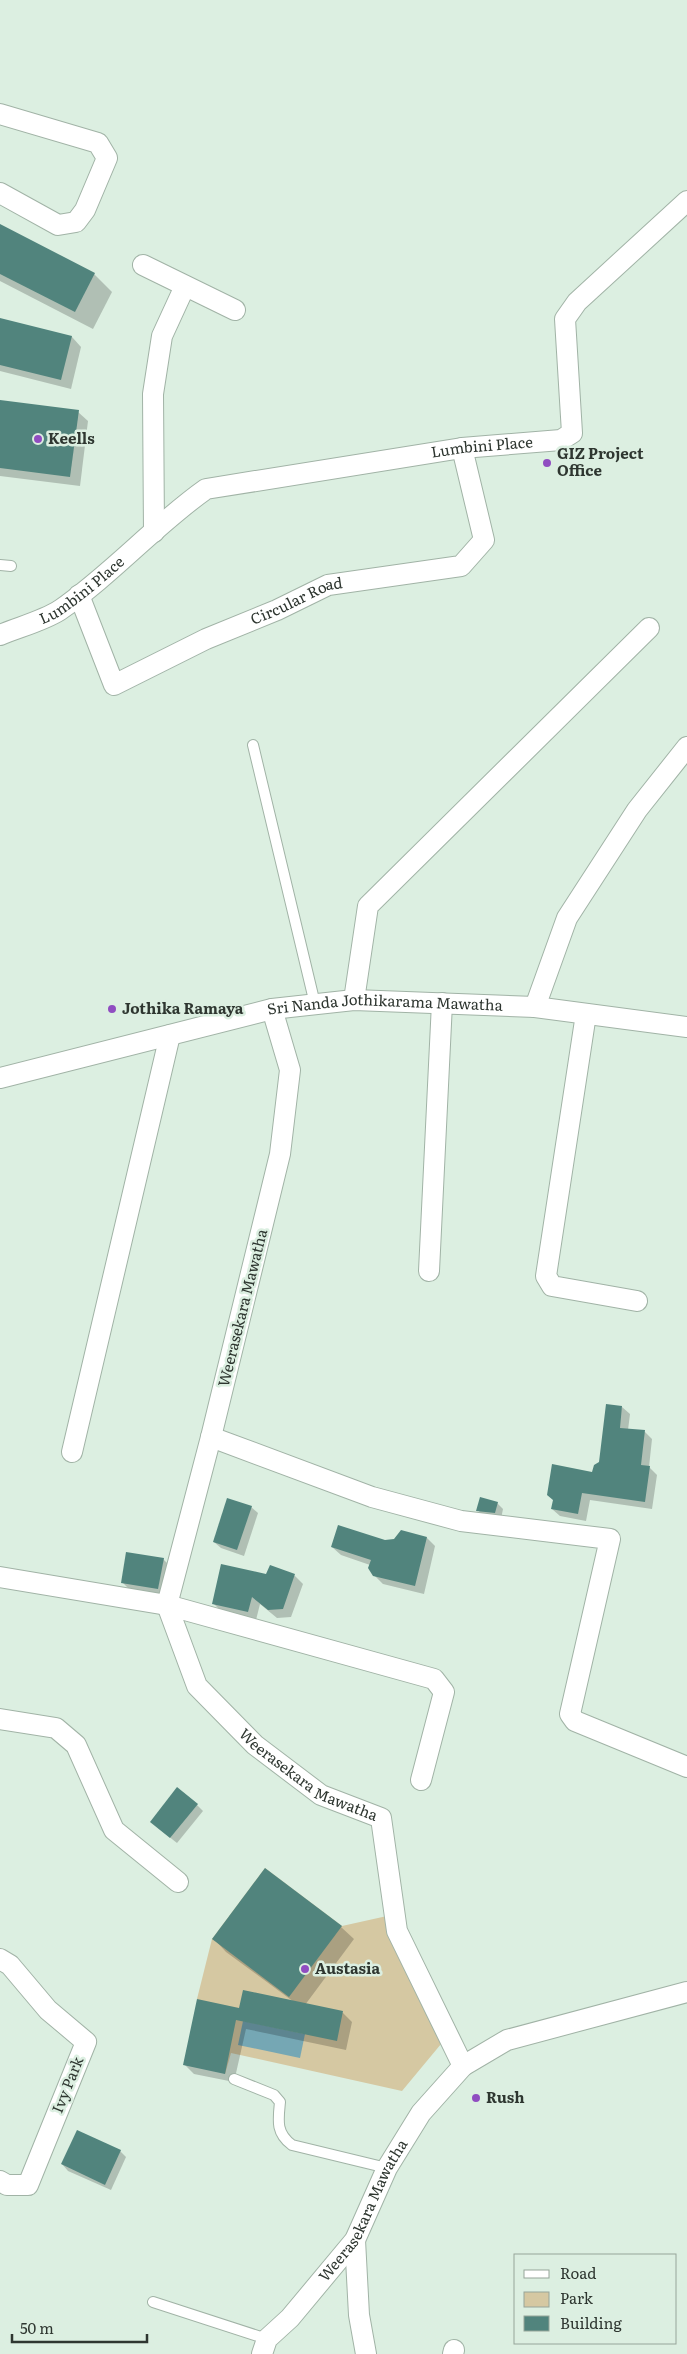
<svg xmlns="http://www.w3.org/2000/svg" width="687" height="2354" font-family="Literata,serif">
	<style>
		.green { fill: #d5c8a2 }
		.water { fill: #75a7b4 }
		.shadow { fill: #0003 }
		.building { fill: #51847d }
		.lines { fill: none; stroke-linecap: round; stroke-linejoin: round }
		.lane-casing { stroke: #a1b3a6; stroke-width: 12 }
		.street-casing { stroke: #a1b3a6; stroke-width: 22 }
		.lane { stroke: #fff; stroke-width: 10 }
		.street { stroke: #fff; stroke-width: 20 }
		.poi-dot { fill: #904dc1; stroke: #dcefe1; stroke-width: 2 }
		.labels { text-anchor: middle; stroke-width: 5; stroke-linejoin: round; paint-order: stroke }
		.poi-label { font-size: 15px; font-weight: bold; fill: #2e3630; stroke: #dcefe1; text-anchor: start }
		.street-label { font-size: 15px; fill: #2e3630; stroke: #dcefe1 }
	</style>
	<rect width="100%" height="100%" fill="#dcefe1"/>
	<polygon class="green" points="265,1868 342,1926 387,1916 387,1934 428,2012 446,2038 402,2091 231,2053 225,2074 197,1999 212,1939"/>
	<polygon class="water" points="243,2021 305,2034 300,2058 238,2045"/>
	<g class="shadow">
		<polygon points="0,226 94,274 112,292 93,329 0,281"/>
		<polygon points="0,319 72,337 81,347 71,389 0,371"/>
		<polygon points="0,402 78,412 88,421 80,486 0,476"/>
		<polygon points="622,1407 630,1414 628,1430 645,1432 652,1439 649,1467 657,1475 652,1509 590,1500 586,1521 560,1516 552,1509 593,1473 600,1463"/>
		<polygon points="497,1503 503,1509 501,1519 484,1517 478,1510"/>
		<polygon points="251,1507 258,1513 244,1556 221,1548 214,1542"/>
		<polygon points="427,1538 435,1546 424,1594 383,1584 374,1575 370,1565 341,1555 332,1547"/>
		<polygon points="163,1559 169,1565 164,1595 129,1589 122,1582"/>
		<polygon points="270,1567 295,1576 303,1584 291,1617 277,1618 260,1604 256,1620 221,1611 213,1603 267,1576"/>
		<polygon points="197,1805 203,1811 177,1843 158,1828"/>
		<polygon points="341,1927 354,1939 305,2005 343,2013 352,2022 346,2050 246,2029 234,2082 194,2074 185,2065 240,2010 294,2002 226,1952 214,1939"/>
		<polygon points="120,2151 126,2157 111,2190 68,2171 62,2164"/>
	</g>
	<g class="building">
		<polygon points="0,224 95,273 75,312 0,274"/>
		<polygon points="0,318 72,336 61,380 0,365"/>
		<polygon points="0,400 79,410 70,477 0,468"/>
		<polygon points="606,1404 622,1406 620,1428 645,1430 641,1465 650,1466 645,1502 582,1493 578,1514 551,1509 553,1500 547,1495 552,1464 592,1472 594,1465 599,1462"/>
		<polygon points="480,1497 498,1502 495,1513 476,1511"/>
		<polygon points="227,1498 252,1506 237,1550 213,1542"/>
		<polygon points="338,1525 385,1540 394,1539 401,1530 427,1537 415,1586 373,1576 368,1568 371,1560 331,1547"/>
		<polygon points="126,1552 164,1558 158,1589 121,1583"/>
		<polygon points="221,1564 266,1574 270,1565 295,1574 283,1609 268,1610 252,1597 248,1612 212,1604"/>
		<polygon points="177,1787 198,1804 170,1838 150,1822"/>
		<polygon points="265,1868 342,1926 289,1997 212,1939"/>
		<polygon points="243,1990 343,2011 337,2041 236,2020 225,2074 183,2065 197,1999 239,2008"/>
		<polygon points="77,2130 121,2150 105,2185 61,2164"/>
	</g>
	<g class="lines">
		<g class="lane-casing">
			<g id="lane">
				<polyline points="0,565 11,566"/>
				<polyline points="253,745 315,1004"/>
				<path d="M 234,2079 L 274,2095 L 280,2102 C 278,2121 276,2133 292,2145 L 387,2168"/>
				<polyline points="153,2302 267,2339"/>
			</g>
		</g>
		<g class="street-casing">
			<g id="street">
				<polyline points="0,114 98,143 107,158 85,210 76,222 58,225 0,193"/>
				<polyline points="143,265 235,310"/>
				<polyline points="154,532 153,394 162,336 185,286"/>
				<path id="s1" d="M 79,595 L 114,685 L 206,639 L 277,610 L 328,585 L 461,566 L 484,540 L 462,448"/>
				<path id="s2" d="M 0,635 C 19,627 43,621 60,610 C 112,574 155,525 206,489 L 462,448 L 561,440 L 572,433 L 565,319 L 577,302 L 687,201"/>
				<polyline points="354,1000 368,906 649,628"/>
				<polyline points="535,1007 567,918 637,810 687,747"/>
				<path id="s3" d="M 272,1009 L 290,1070 L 280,1154 L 211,1437 L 167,1605 L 197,1686 L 255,1745 L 321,1795 L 381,1818 L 397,1931 L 463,2066"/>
				<polyline points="586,1014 546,1276 552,1286 637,1301"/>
				<path id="s4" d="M 0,1078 L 272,1009 L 354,1000 L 535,1007 L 687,1027"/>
				<polyline points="429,1271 442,1003"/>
				<polyline points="211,1437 372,1497 461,1521 610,1539 570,1714 575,1721 687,1767"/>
				<polyline points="72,1452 170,1035"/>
				<polyline points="0,1577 167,1605 434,1679 444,1692 421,1780"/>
				<polyline points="0,1719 56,1728 76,1745 114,1830 178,1882"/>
				<polyline points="0,1959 10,1965 48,2010 86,2042 28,2185 7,2185 0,2181"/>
				<polyline points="355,2240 359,2315 366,2354"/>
				<path id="s5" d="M 262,2354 L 267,2339 L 290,2318 L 355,2240 L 387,2168 L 421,2113 L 463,2066 L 507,2040 L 687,1992"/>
				<polyline points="453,2354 454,2350"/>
			</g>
		</g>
		<use href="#lane" class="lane"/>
		<use href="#street" class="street"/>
	</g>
	<g class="poi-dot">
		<circle cx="38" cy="439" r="5"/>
		<circle cx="547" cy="463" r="5"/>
		<circle cx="112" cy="1009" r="5"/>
		<circle cx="305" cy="1969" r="5"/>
		<circle cx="476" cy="2098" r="5"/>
	</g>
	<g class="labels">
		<g class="poi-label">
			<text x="48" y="444">Keells</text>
			<text x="557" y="459">GIZ Project<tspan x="557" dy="17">Office</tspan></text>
			<text x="122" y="1014">Jothika Ramaya</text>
			<text x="315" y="1974">Austasia</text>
			<text x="486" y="2103">Rush</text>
		</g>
		<g class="street-label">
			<text dy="5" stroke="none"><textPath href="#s2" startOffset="534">Lumbini Place</textPath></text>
			<text dy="5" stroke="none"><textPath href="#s2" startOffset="94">Lumbini Place</textPath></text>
			<text dy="5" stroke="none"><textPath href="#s1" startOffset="298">Circular Road</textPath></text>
			<text dy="5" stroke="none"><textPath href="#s4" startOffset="394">Sri Nanda Jothikarama Mawatha</textPath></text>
			<text transform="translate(243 1308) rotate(-76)" y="5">Weerasekara Mawatha</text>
			<text dy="5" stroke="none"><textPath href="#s3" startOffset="844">Weerasekara Mawatha</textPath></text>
			<text transform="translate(68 2085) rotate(-68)" y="5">Ivy Park</text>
			<text dy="5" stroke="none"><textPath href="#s5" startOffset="178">Weerasekara Mawatha</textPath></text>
		</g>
	</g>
	<rect x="514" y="2254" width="162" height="90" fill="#dcefe1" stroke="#96a59a"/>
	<rect x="524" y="2270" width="25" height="8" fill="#ffffff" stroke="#96a59a"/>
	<text x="560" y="2279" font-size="15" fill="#2e3630">Road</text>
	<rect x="524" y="2292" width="25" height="15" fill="#d5c8a2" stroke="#96a59a"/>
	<text x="560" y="2304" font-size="15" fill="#2e3630">Park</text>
	<rect x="524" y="2316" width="25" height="15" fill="#51847d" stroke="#96a59a"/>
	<text x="560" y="2329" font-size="15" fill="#2e3630">Building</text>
	<path d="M12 2334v8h135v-8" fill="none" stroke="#2e3630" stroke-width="2.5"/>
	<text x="20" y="2334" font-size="15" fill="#2e3630" stroke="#dcefe1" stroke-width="4" paint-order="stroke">50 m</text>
</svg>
